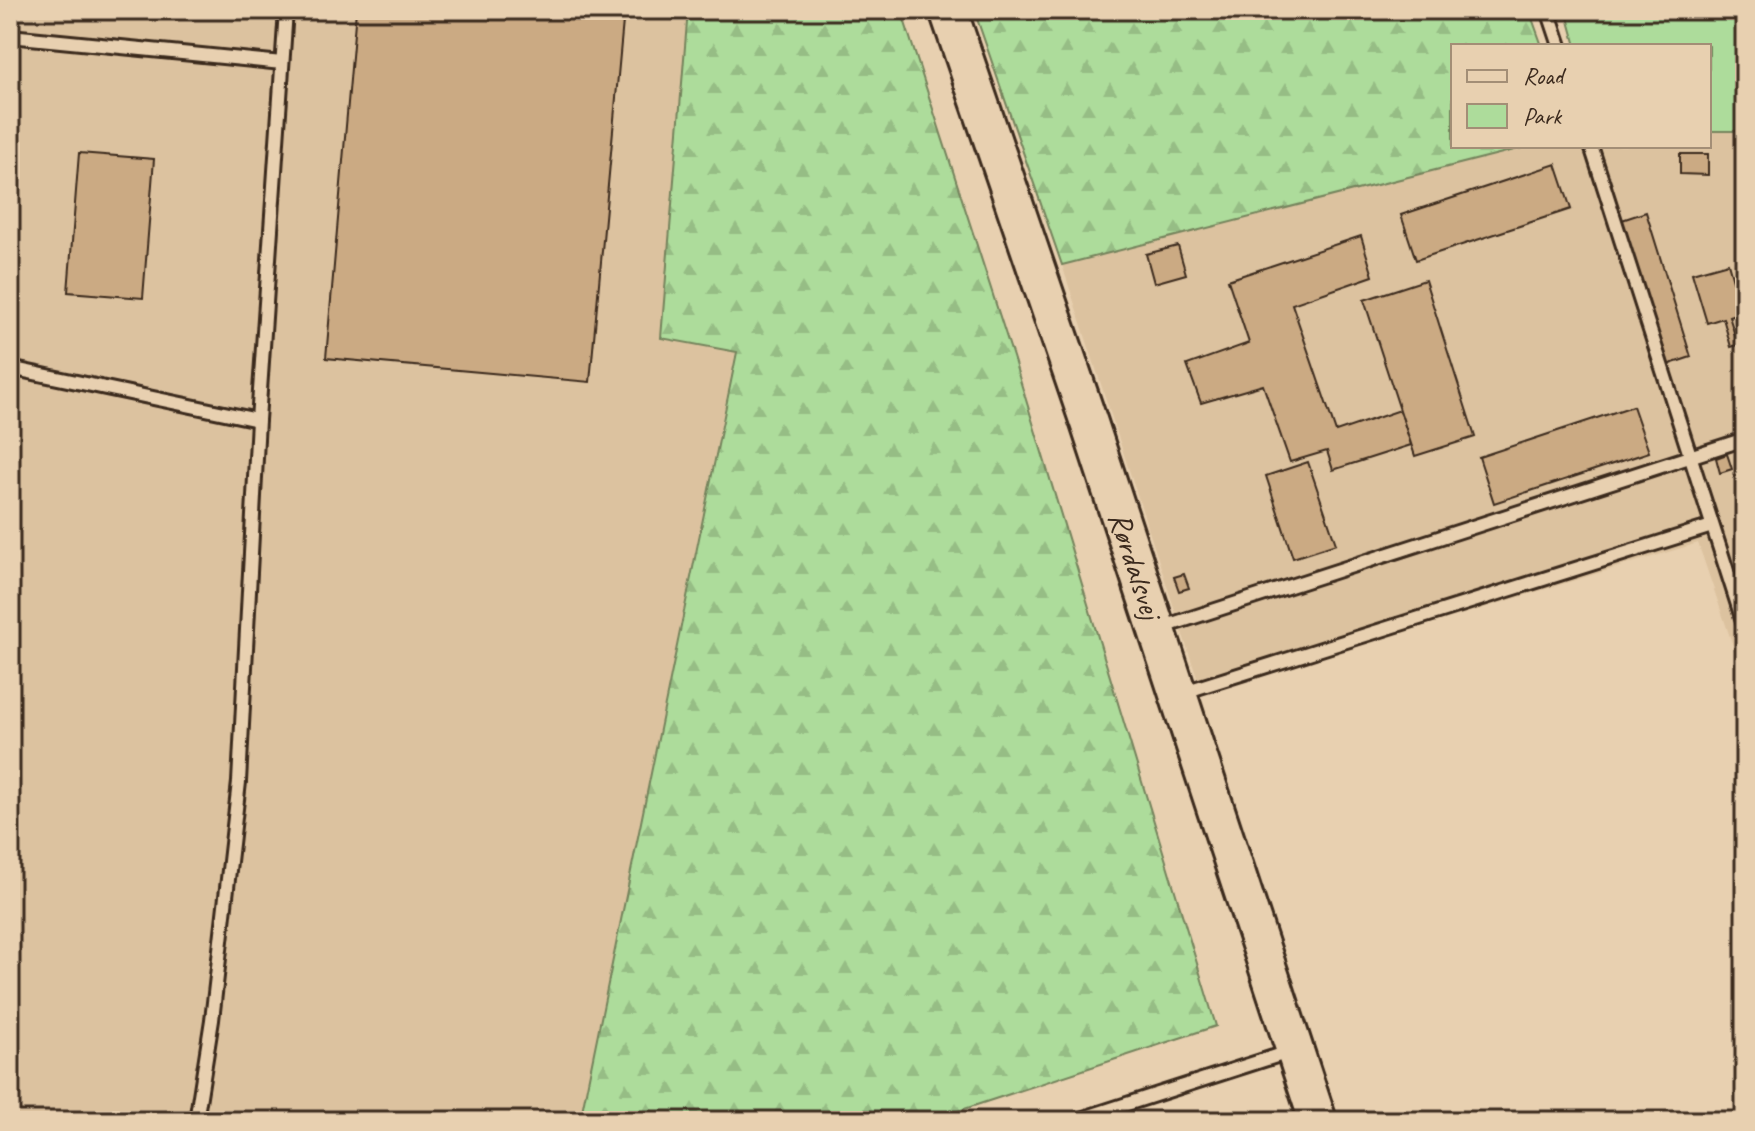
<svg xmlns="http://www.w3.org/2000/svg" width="1755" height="1131" font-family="Caveat,sans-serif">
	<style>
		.built { fill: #dcc29f }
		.green { fill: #addc9b; stroke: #74835c; stroke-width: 2 }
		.forest { fill: url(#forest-firs); stroke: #74835c; stroke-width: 2 }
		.building { fill: #cbaa83; stroke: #3b2a1e; stroke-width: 2 }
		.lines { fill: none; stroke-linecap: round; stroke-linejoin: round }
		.lane-casing { stroke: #3b2a1e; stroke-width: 18 }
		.secondary-casing { stroke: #3b2a1e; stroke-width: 42 }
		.lane { stroke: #e8d0b0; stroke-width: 12 }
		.secondary { stroke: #e8d0b0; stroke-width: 36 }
		.labels { text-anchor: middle; stroke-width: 6; stroke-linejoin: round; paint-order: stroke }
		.street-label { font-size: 32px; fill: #3b2a1e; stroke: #e8d0b0 }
	</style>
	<defs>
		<pattern id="forest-firs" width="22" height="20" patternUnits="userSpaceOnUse" patternTransform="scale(2)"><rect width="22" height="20" fill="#addc9b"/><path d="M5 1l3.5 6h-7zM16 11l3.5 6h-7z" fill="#96bd85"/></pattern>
	</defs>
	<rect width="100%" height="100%" fill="#e8d0b0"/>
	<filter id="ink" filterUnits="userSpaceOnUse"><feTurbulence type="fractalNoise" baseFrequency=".0125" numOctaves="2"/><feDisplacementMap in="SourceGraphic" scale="16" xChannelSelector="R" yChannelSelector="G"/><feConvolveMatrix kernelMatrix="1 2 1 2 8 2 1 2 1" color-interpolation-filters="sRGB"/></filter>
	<g filter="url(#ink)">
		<g class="built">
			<polygon points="10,10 688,10 661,337 738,341 580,1121 10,1121"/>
			<polygon points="1709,131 1745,131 1745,681 1698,543 1202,693 1062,265 1530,146 1709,146"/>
		</g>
		<polygon class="green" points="1566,10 1745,10 1745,131 1709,131 1709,46 1576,46"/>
		<g class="forest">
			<polygon points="688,10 901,10 1013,357 1216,1026 928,1121 580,1121 737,352 661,338"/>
			<polygon points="974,10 1529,10 1542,46 1453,46 1453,146 1530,146 1062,265"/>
		</g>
		<g class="building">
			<polygon points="356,10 624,10 590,382 326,358"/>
			<polygon points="79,153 154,159 143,298 68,292"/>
			<polygon points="1680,154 1708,154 1708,175 1680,174"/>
			<polygon points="1556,164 1571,209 1416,260 1401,215"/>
			<polygon points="1646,212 1691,357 1667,365 1639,273 1633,275 1616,222"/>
			<polygon points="1361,236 1373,276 1292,304 1336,432 1400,410 1411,445 1333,470 1327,451 1290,462 1263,385 1201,403 1187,365 1249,343 1228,280"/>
			<polygon points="1178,246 1186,274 1154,283 1146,254"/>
			<polygon points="1728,263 1742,312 1729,316 1738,345 1731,347 1723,318 1707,323 1692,273"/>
			<polygon points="1425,280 1475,437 1415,456 1364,300"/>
			<polygon points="1633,406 1649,452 1494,503 1479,457"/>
			<polygon points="1727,454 1732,469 1720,473 1716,458"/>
			<polygon points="1308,462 1336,544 1293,558 1266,476"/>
			<polygon points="1184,574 1189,588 1179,591 1174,577"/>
		</g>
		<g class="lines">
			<g class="lane-casing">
				<g id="lane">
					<polyline points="1548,10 1560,46"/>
					<polyline points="10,36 282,63"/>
					<polyline points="1591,146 1745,627"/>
					<polyline points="10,368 258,420"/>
					<polyline points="1160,628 1745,439"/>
					<polyline points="1181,693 1712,526"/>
					<polyline points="196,1121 212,1020 239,782 258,420 286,10"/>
					<polyline points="1074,1121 1292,1051"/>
				</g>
			</g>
			<g class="secondary-casing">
				<polyline id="secondary" points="948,10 1089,423 1318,1121"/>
			</g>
			<use href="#lane" class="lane"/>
			<use href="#secondary" class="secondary"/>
		</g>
	</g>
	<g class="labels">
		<g class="street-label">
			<text transform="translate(1136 565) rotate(72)" y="11">Rørdalsvej</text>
		</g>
	</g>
	<rect width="1755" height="1131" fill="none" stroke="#e8d0b0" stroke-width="40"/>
	<rect x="20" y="20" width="1715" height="1091" fill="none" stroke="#3b2a1e" stroke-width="3" filter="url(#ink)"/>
	<rect x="1451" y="44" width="260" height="104" fill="#e8d0b0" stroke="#a38e76" stroke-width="2"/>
	<rect x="1467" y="70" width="40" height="12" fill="#e8d0b0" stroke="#a38e76" stroke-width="2"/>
	<text x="1523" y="84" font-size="24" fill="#3b2a1e">Road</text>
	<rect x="1467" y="104" width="40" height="24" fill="#addc9b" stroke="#a38e76" stroke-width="2"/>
	<text x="1523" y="124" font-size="24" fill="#3b2a1e">Park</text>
</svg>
